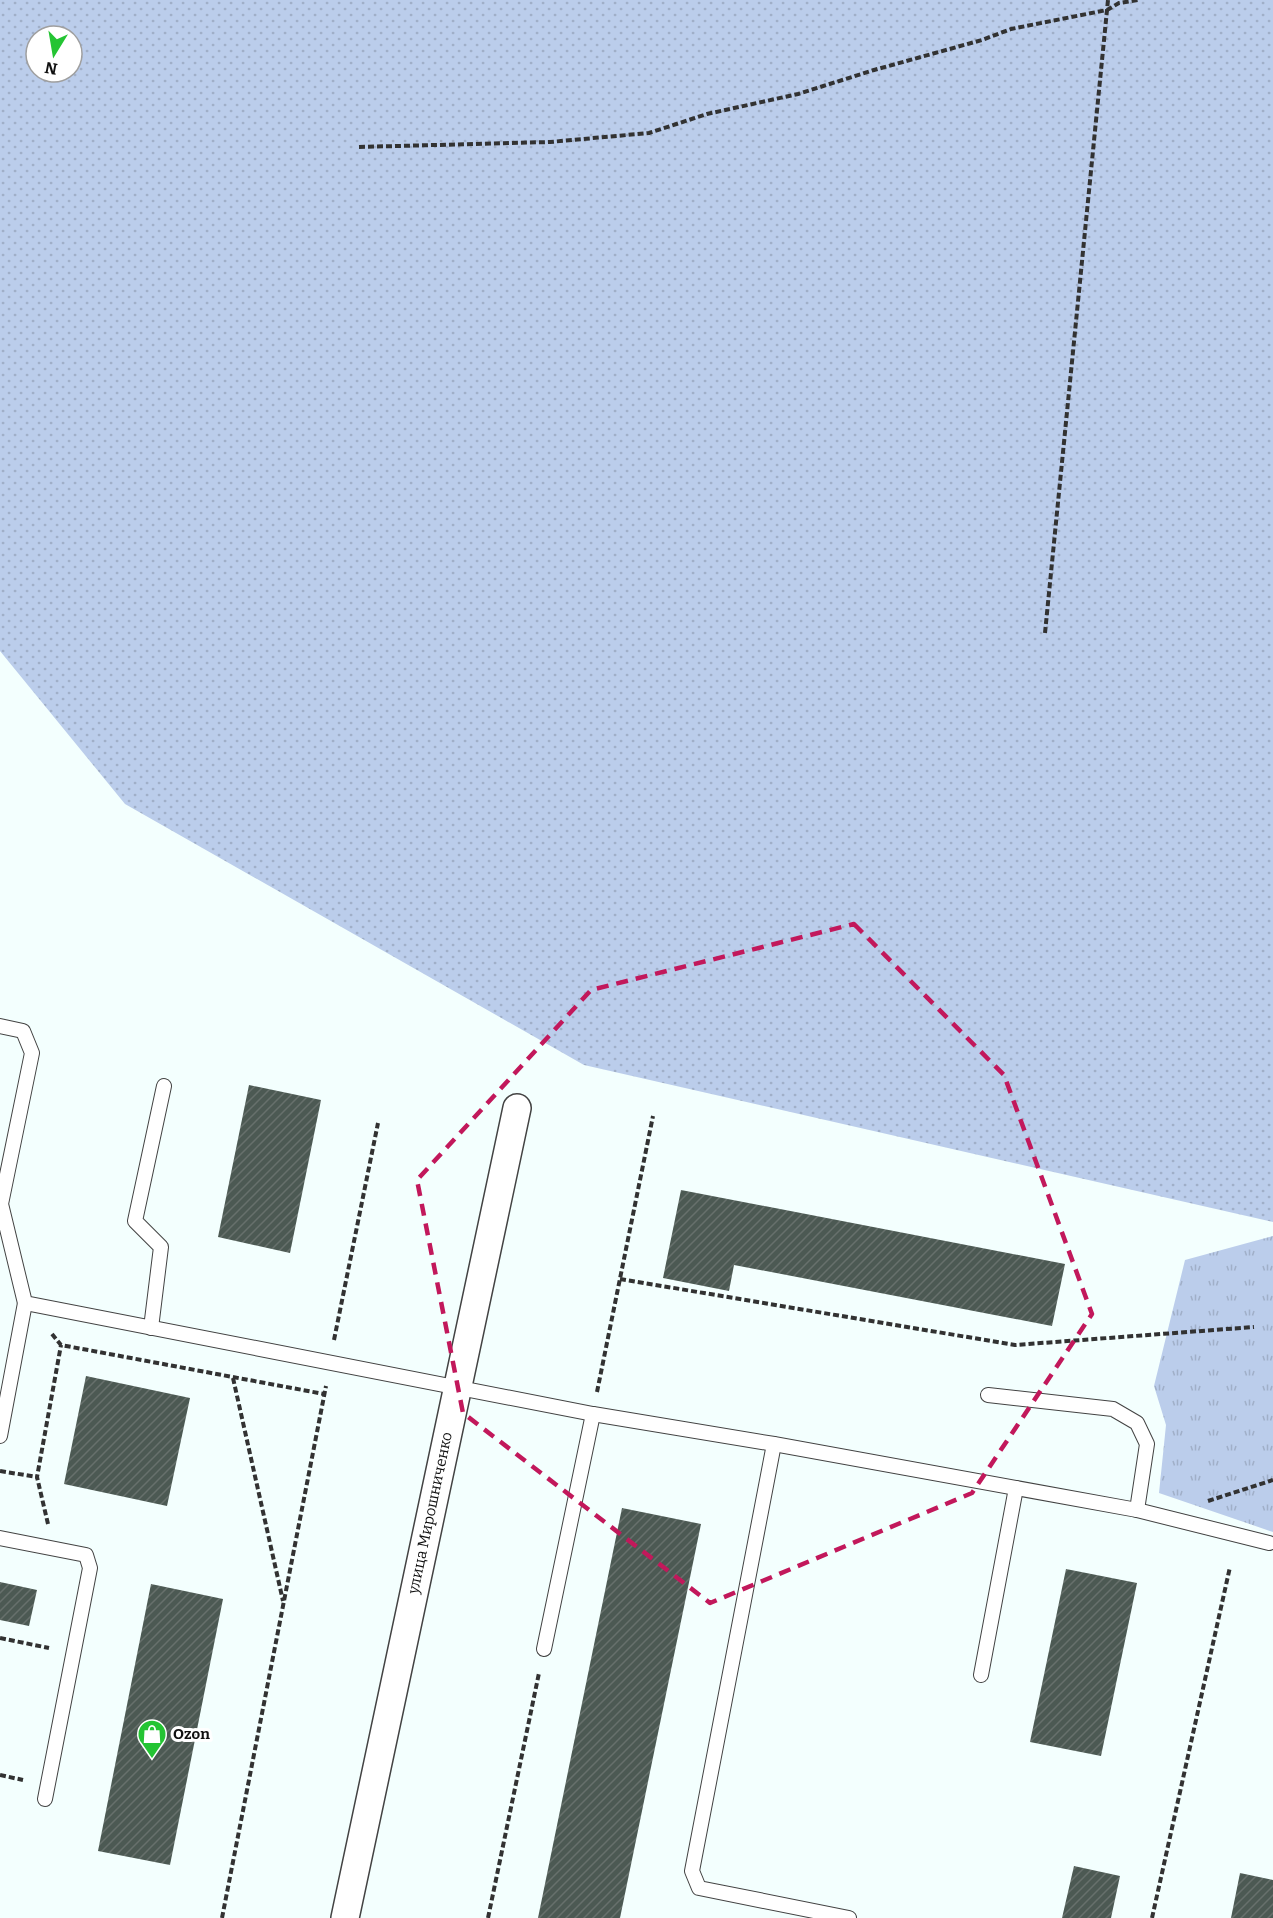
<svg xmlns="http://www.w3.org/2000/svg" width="1273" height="1918" font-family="Bitter,serif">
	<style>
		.grass { fill: url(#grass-dots); fill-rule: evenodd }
		.park { fill: url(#park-tufts) }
		.building { fill: url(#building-hatch) }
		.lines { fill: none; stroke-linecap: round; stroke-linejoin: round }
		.service-casing { stroke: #434343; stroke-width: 16 }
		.minor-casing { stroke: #434343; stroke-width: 30 }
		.path { stroke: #323232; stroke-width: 4; stroke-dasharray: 6 3; stroke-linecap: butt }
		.service { stroke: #fff; stroke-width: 14 }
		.minor { stroke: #fff; stroke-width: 27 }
		.marked { fill: none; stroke: #c2185b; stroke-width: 4.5; stroke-dasharray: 12 8; stroke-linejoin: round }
		.labels { text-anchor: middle; stroke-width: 6; stroke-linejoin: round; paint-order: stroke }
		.street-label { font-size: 15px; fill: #101010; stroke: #fff }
		.poi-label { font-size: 15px; font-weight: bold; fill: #101010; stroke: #fff; text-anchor: start }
	</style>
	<defs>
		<pattern id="grass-dots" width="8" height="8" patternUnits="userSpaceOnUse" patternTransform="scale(1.5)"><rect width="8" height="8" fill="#bbcdeb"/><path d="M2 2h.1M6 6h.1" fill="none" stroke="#a0afc8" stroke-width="1.8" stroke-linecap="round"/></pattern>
		<pattern id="park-tufts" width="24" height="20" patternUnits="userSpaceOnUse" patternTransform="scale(1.5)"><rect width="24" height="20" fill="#bbcdeb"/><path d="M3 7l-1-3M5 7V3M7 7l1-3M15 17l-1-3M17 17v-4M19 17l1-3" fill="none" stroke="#a0afc8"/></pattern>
		<pattern id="building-hatch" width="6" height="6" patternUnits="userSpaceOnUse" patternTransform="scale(1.5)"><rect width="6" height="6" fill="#4c5953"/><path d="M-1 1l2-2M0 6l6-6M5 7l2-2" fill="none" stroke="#67706c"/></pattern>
	</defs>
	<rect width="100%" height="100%" fill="#f3fffe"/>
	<path class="grass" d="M 0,0 L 1273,0 L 1273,1222 L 584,1065 L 125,804 L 0,651 ZM 36,36 L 72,36 L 72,72 L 36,72 Z"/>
	<polygon class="park" points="1273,1236 1273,1532 1159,1493 1166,1425 1154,1386 1185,1260"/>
	<g class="building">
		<polygon points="249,1085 321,1100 290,1253 218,1237"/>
		<polygon points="681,1190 1065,1264 1052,1326 734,1265 729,1291 663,1278"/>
		<polygon points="86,1376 190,1398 167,1506 64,1484"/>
		<polygon points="622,1508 701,1524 620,1918 538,1918"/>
		<polygon points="1066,1569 1137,1583 1101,1756 1030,1742"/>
		<polygon points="0,1582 37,1590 29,1626 0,1620"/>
		<polygon points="151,1584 223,1599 170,1865 98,1851"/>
		<polygon points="1074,1866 1120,1876 1111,1918 1062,1918"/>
		<polygon points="1240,1873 1273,1880 1273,1918 1231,1918"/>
	</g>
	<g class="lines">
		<g class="service-casing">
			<g id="service">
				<polyline points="0,1026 23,1031 32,1053 1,1204 25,1303 593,1414 774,1444 1137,1510 1269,1543"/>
				<polyline points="151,1328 161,1247 135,1221 164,1086"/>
				<polyline points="988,1395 1113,1409 1137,1423 1147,1444 1137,1510"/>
				<polyline points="0,1436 25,1303"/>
				<polyline points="774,1444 692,1871 699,1888 849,1918"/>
				<polyline points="0,1538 86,1555 90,1568 45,1799"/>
				<polyline points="544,1649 593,1414"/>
				<polyline points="981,1675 1016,1488"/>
			</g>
		</g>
		<g class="minor-casing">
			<polyline id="minor" points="345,1918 517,1108"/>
		</g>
		<g class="path">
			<polyline points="359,147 550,142 649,133 707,114 798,94 874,70 982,40 1011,29 1107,10 1119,3 1138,0"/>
			<polyline points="1045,633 1108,0"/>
			<polyline points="620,1279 1015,1345 1254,1327"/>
			<polyline points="52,1334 61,1345 324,1394"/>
			<polyline points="334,1340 378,1123"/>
			<polyline points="233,1378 283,1601"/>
			<polyline points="597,1392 653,1116"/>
			<polyline points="0,1471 37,1477"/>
			<polyline points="1208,1501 1273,1480"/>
			<polyline points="48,1524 37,1477 61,1345"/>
			<polyline points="0,1638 49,1648"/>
			<polyline points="0,1775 23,1780"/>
			<polyline points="222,1918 326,1386"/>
			<polyline points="488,1918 539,1673"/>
			<polyline points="1152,1918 1230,1567"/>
		</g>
		<use href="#service" class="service"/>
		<use href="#minor" class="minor"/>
	</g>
	<path class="marked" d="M 854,924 L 1004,1075 L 1092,1314 L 972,1493 L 710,1603 L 463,1413 L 417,1180 L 591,990 Z"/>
	<defs>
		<g id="shop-pin" transform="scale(1.5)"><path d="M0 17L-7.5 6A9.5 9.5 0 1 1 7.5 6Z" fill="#24c433" stroke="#fff"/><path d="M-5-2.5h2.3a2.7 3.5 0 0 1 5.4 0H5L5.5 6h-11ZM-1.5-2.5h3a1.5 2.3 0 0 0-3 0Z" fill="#fff"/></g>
	</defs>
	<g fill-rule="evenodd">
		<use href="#shop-pin" x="152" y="1734"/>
	</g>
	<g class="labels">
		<g class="street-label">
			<text transform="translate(430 1513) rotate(-78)" y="5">улица Мирошниченко</text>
		</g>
		<g class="poi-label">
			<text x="173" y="1739">Ozon</text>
		</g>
	</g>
	<g transform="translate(54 54) rotate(191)"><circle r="28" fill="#ffffff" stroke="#9f9f9f" stroke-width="1.5"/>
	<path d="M0-4.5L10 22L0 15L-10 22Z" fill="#24c433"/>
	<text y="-9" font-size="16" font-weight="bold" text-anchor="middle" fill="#101010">N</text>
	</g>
</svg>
